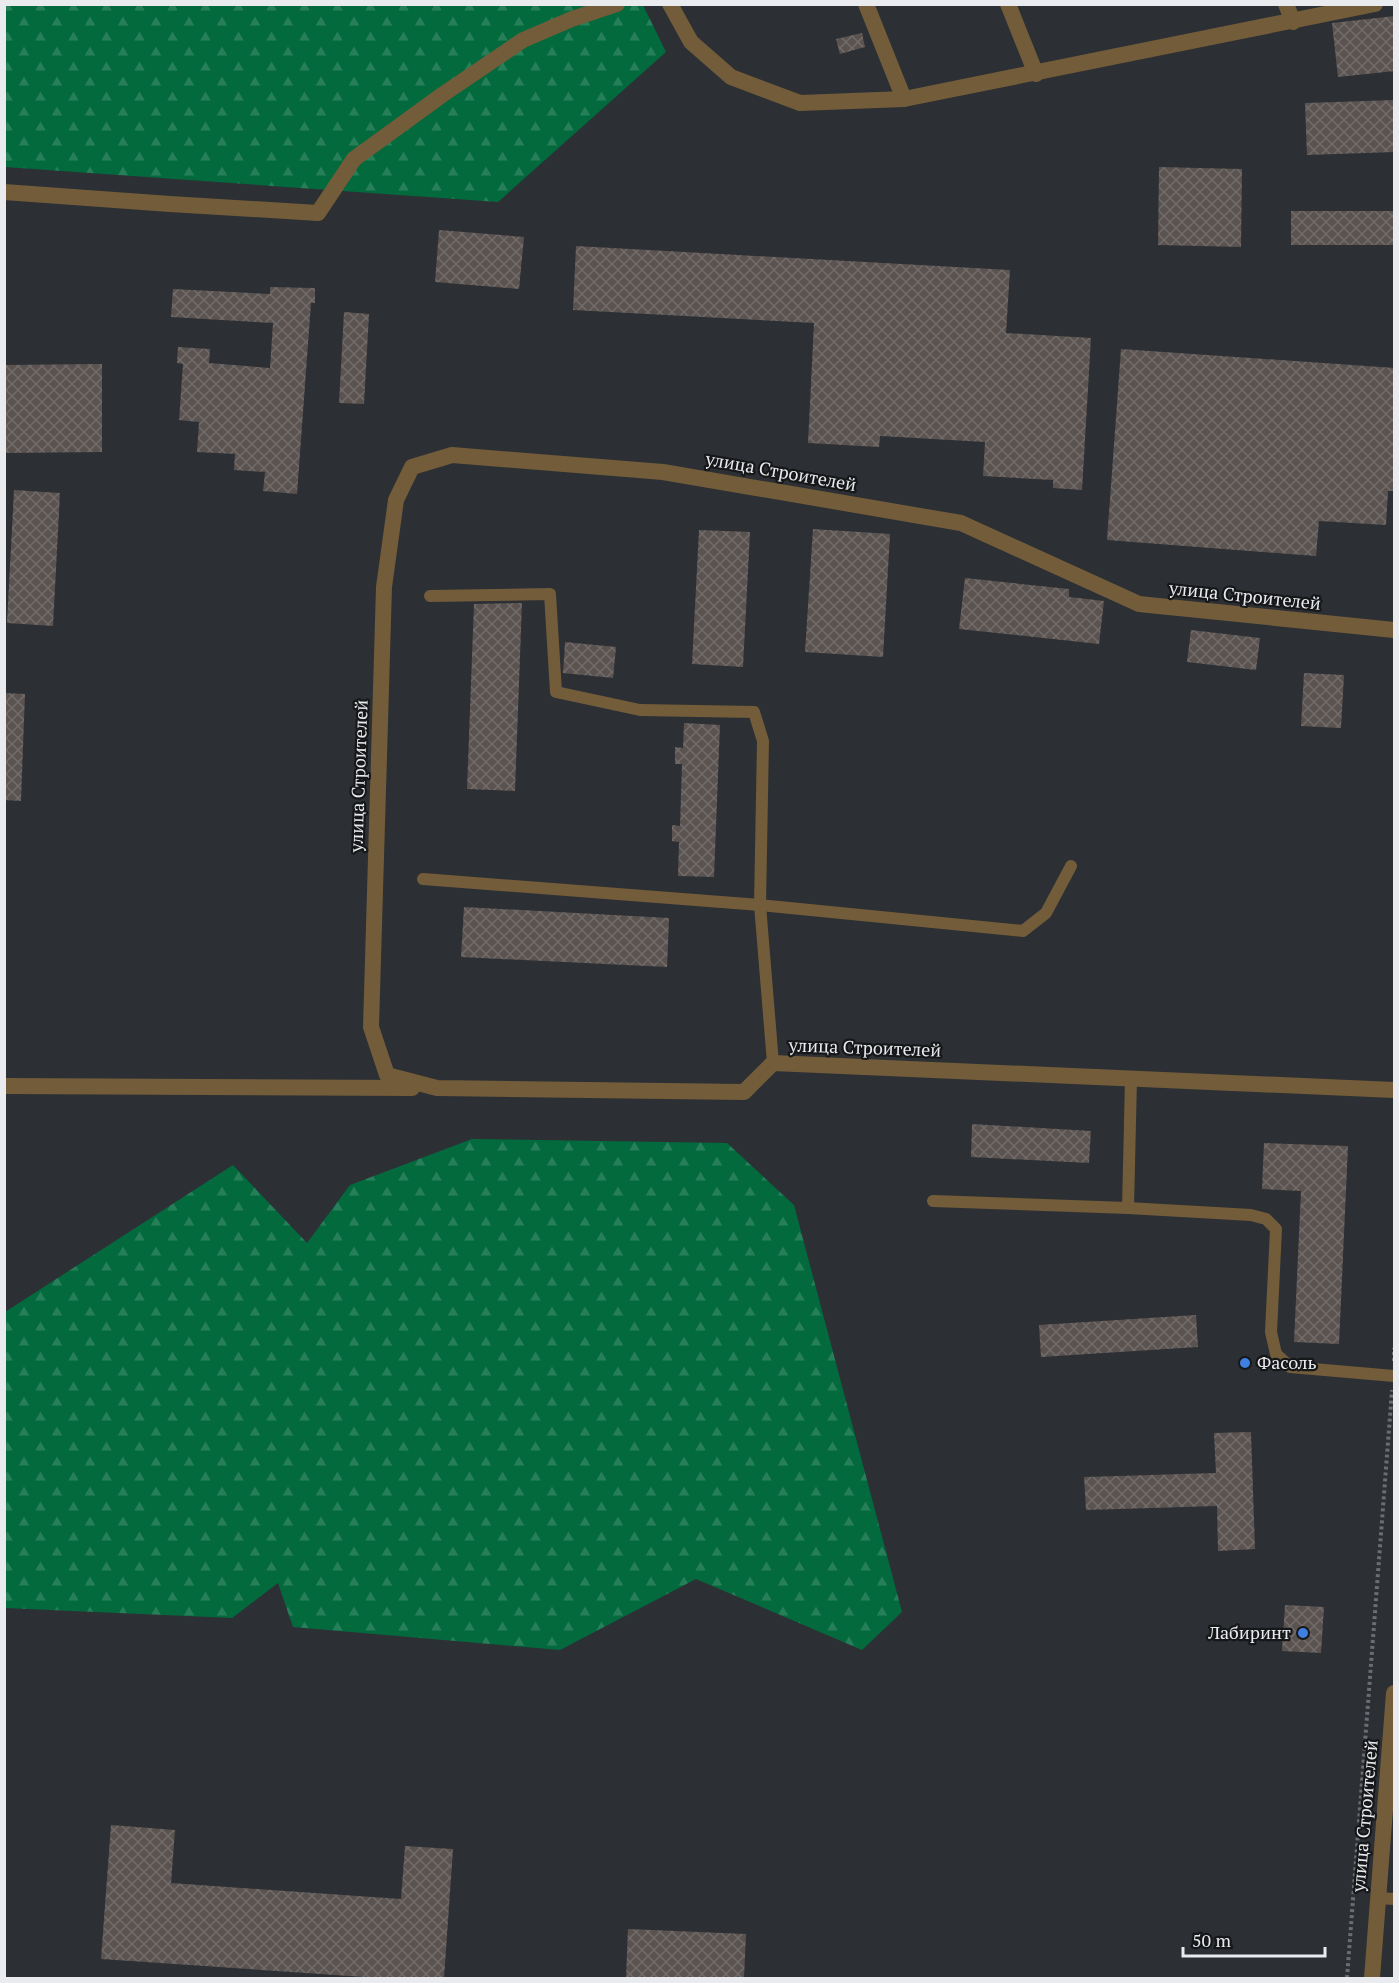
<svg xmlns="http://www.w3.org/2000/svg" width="1399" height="1983" font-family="'PT Serif',serif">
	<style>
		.forest { fill: url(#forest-firs) }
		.building { fill: url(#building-cross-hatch) }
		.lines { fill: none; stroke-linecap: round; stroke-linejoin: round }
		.path { stroke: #6a6d72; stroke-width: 4; stroke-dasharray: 3 3; stroke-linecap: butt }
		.service { stroke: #725c3a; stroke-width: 12 }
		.minor { stroke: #725c3a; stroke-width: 16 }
		.shop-dot { fill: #3f7fe0; stroke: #161719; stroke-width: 2 }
		.labels { text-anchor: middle; stroke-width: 4.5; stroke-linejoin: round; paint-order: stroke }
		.street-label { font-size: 18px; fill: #e9ebef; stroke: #161719 }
		.poi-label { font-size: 18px; fill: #e9ebef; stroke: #161719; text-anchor: start }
	</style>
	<defs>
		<pattern id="forest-firs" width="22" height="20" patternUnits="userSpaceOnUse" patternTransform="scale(1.5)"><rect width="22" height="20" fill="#026a3d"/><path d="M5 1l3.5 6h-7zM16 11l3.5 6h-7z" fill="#277f59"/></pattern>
		<pattern id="building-cross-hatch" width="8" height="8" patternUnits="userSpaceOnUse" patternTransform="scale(1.5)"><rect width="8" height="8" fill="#5a5350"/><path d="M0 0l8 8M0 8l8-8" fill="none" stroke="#726c6a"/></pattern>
	</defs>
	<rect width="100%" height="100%" fill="#2c2f34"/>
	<g class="forest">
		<polygon points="4,5 643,5 666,52 498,202 5,167"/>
		<polygon points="472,1139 727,1143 794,1205 902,1612 862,1650 696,1579 560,1650 293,1627 278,1583 232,1618 5,1608 5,1312 233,1165 307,1243 350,1185"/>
	</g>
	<g class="building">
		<polygon points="1395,16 1395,71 1338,77 1332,23"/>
		<polygon points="862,33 865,47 840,54 836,39"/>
		<polygon points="1395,100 1395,152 1307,155 1305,103"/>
		<polygon points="1159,167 1242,169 1241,247 1158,245"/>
		<rect x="1291" y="211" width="102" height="34"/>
		<polygon points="439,230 524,237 519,289 435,282"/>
		<polygon points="576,246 1010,270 1006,333 1091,338 1082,490 1053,488 1053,480 983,476 985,442 880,436 879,447 808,443 814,323 573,310"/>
		<polygon points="270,287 315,288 315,303 311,303 297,494 263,491 265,472 234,470 235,454 197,452 199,422 179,420 183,364 177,363 178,347 210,349 209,363 270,368 273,323 171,317 173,289 270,294"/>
		<polygon points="344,312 369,314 364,404 339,403"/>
		<polygon points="1121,349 1395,368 1395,491 1388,491 1386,525 1319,521 1316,556 1107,540"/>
		<polygon points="102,364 102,452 4,453 4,365"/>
		<polygon points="14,490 60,493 53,626 7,623"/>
		<polygon points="813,529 890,534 883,657 805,652"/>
		<polygon points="699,530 750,532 743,667 692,664"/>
		<polygon points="965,578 1069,589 1069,597 1104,601 1099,644 959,629"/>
		<polygon points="522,603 515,791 467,789 474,604"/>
		<polygon points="1191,630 1260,638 1256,670 1187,662"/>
		<polygon points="565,642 616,647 613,678 563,673"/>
		<polygon points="1304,673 1344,675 1341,728 1301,726"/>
		<polygon points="4,693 25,694 21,801 4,800"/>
		<polygon points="684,723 720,725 714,877 678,876 679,842 672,841 672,825 680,826 682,764 675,764 675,747 683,748"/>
		<polygon points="464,907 669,918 667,967 461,957"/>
		<polygon points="972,1124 1091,1131 1089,1163 971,1157"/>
		<polygon points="1264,1143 1348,1146 1339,1344 1294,1342 1301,1191 1262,1189"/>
		<polygon points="1196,1315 1198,1347 1041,1357 1039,1325"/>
		<polygon points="1251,1432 1255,1549 1218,1551 1217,1506 1086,1510 1084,1477 1216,1473 1214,1433"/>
		<polygon points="1285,1605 1324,1607 1321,1653 1282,1651"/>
		<polygon points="111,1825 175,1830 171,1883 401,1899 405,1846 453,1849 444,1978 379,1978 101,1959"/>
		<polygon points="628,1929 746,1934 744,1978 626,1978"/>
	</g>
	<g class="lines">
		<g class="path">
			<polyline points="1394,1361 1394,1348"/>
			<polyline points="1347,1978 1392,1390"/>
		</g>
		<g class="service">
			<polyline points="430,596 550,594 556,692 640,710 754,712 763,741 760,905 773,1063"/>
			<polyline points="423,879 760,905 1023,931 1046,913 1071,866"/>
			<polyline points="933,1201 1128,1208 1251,1215 1266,1219 1276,1229 1271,1332 1276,1354 1290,1367 1394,1376"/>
			<polyline points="1128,1208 1131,1079"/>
			<polyline points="1378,1898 1394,1899"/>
		</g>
		<g class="minor">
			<polyline points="670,4 691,42 731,77 800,103 904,99 1375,4"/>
			<polyline points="866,4 904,99"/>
			<polyline points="1008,4 1036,74"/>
			<polyline points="1286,4 1293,22"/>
			<polyline points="4,192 170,204 318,213 354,159 442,95 523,40 572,19 617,4"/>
			<polyline points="1394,630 1139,604 961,523 663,472 452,455 412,467 396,500 384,587 371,1027 387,1075 437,1088 744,1092 773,1063 1394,1090"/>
			<polyline points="4,1086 412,1088"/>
			<polyline points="1372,1978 1394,1693"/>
		</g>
	</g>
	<g class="shop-dot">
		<circle cx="1245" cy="1363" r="6"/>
		<circle cx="1303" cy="1633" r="6"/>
	</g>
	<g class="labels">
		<g class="street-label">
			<text transform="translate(781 472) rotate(10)" y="6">улица Строителей</text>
			<text transform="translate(1245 596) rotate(6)" y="6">улица Строителей</text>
			<text transform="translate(359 776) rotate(-88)" y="6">улица Строителей</text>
			<text transform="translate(865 1048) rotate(2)" y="6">улица Строителей</text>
			<text transform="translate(1365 1816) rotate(-85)" y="6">улица Строителей</text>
		</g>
		<g class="poi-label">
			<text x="1257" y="1369">Фасоль</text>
			<text x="1291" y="1639" text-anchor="end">Лабиринт</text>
		</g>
	</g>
	<rect width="1399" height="1983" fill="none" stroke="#e9ebef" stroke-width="12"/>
	<path d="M1183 1947v9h142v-9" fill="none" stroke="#e9ebef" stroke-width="3"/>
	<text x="1192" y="1947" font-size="18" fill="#e9ebef" stroke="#161719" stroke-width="4.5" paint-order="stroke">50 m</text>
</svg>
